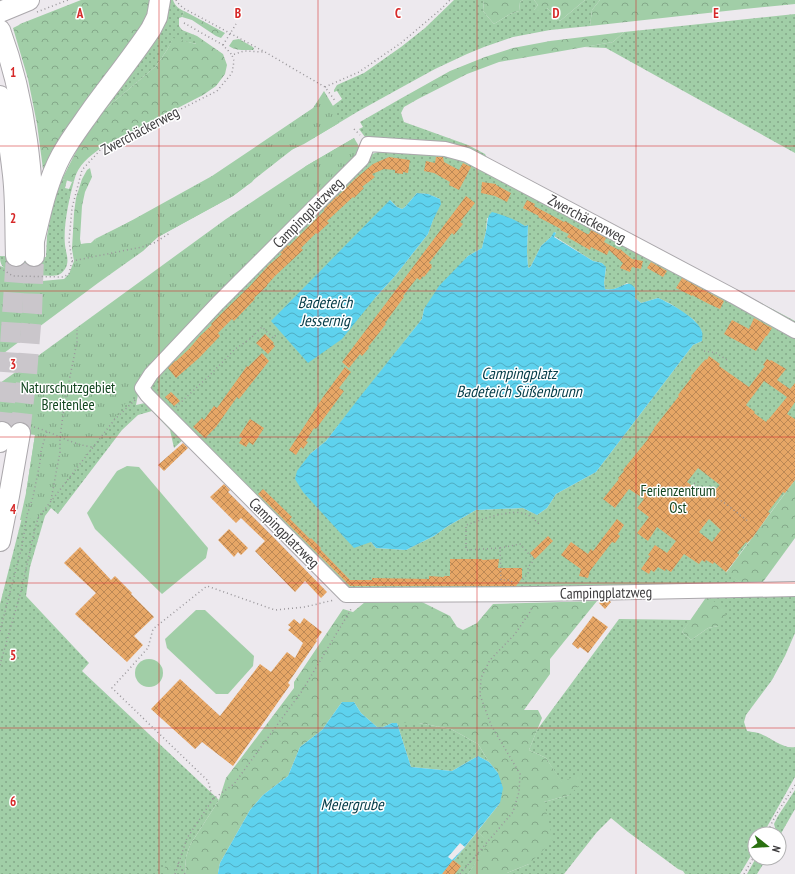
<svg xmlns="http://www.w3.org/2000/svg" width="795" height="874" font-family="'PT Sans Narrow',sans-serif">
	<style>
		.grass { fill: url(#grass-dots); fill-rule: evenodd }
		.forest { fill: url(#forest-crowns) }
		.park { fill: url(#park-tufts) }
		.pitch { fill: #a1cea7 }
		.water { fill: url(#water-waves) }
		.pier { fill: #ede9ee }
		.building { fill: url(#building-cross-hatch); fill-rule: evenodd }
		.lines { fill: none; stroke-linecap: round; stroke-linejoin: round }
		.highway-tunnel { stroke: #cac6cb; stroke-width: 20; stroke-dasharray: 20 10; stroke-linecap: butt }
		.minor-casing { stroke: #aba8ac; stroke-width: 16 }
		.highway-casing { stroke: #aba8ac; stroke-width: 22 }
		.path { stroke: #99969a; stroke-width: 1.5; stroke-dasharray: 1 3; stroke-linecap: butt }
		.minor { stroke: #fff; stroke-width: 14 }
		.highway { stroke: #fff; stroke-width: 20 }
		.grid { fill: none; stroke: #d62828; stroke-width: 1; stroke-opacity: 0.55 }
		.labels { text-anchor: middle; stroke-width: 3; stroke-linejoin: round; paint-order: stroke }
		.street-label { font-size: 15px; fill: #3d3c3e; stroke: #fff }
		.park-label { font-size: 15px; fill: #134620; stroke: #fff }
		.water-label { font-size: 16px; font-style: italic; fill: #043c48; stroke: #fff }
		.grid-label { font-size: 13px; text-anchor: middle; font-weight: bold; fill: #d62828; stroke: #fff; stroke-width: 3; stroke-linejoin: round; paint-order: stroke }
	</style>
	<defs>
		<pattern id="grass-dots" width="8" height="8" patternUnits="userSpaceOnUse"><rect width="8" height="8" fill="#a1cea7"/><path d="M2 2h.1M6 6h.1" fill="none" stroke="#84a889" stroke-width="1.8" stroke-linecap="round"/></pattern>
		<pattern id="forest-crowns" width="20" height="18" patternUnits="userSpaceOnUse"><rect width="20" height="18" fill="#a1cea7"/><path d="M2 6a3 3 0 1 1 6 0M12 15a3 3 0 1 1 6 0" fill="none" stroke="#84a889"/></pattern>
		<pattern id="park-tufts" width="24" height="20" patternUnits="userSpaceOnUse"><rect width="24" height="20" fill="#a1cea7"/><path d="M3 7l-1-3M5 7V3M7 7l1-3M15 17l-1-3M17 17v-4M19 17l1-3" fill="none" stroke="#84a889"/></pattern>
		<pattern id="water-waves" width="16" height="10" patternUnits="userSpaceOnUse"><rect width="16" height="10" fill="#5ed2ee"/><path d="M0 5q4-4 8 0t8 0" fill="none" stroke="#4facc2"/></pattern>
		<pattern id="building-cross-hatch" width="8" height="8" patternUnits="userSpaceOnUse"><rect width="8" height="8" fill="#e6a666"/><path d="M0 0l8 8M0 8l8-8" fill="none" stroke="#bc8855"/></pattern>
	</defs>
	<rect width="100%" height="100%" fill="#ede9ee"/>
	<g class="grass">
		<path d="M 168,0 L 173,0 C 175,6 179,9 184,11 L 182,17 L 179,18 L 179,26 L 182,30 L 197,36 L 197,44 L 173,39 L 167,50 L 156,66 L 103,111 Z"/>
		<polygon points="454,0 484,0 483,11 494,24 510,14 519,11 520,2 523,0 534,0 538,5 534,10 547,8 560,21 585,0 600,0 592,10 590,26 550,30 513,37 484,47 467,54 435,69 404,86 357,112 304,144 291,150 259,173 252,182 233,196 158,237 101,252 95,239 131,221 184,206 330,108 342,99 337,91 334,92 334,90 337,85 364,73 401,47 425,28"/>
		<polygon points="795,14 795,153 606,48 584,47 613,42 624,32"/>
		<polygon points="400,99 418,99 404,107 401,113 404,122 468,145 485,154 487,158 795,321 795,326 471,152 371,140 365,137 359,129 363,127 360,122"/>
		<polygon points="354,138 360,148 358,156 141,379 136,405 145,403 156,408 185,438 174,448 170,430 152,411 138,415 122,430 58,514 51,508 45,516 30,567 26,596 89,663 82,671 219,800 190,845 186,857 185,874 0,874 0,604 28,494 26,493 35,435 306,166"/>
		<path d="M 387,149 L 447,153 L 467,159 L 795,336 L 795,480 L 726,572 L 747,586 L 718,583 L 644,588 L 346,589 L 149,388 L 157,375 L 369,155 ZM 417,193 L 428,194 L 440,199 L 428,234 L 395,276 L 375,298 L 390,200 L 397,207 L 402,209 L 405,207 ZM 487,218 L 525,226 L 528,225 L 527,252 L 528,267 L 529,268 L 531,266 L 541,246 L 551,237 L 555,232 L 556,233 L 554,236 L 593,261 L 602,263 L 606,268 L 604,283 L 605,289 C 613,291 620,287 627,283 L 635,288 L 635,298 L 641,303 L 658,298 L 671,304 L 694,320 L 702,332 L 702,341 L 693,345 L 596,472 L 556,494 L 547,508 L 537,515 L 523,508 L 476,510 L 448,526 L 434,536 L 406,550 L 376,548 L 371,542 L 310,454 L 326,441 L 422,319 L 424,309 L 468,256 L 482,248 L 486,231 Z"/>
		<path d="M 62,179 L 67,180 L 65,188 L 69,189 L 72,182 L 74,181 C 69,199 63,227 65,245 C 66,254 70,261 65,269 C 63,272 61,274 58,275 C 52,277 22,274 14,273 C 12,273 8,271 6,269 C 1,266 0,262 0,256 L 46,257 L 47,236 L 53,204 Z"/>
		<path d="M 795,592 L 795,633 L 785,656 L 772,680 L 746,715 L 744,722 L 747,731 C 752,732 758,732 763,735 C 773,739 783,749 795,747 L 795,777 L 763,834 L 755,834 L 755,849 L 740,874 L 685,874 L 683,871 L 678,869 L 628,832 L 611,818 L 597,832 L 564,874 L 507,874 L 507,873 L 529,864 L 544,802 L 569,795 L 562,783 L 546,758 L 529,750 L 537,730 L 619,619 L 691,620 L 682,632 L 691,640 L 708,628 L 718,626 L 707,596 Z"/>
		<polygon points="397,723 419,723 451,729 478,744 489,762 478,756 452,771 411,767"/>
		<polygon points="795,790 795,809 779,837 779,834 775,834 776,831 774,824 778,816"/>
		<polygon points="477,832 490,842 468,874 443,874"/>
		<polygon points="756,858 767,858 757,874 747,874"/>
	</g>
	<g class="forest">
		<polygon points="81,0 156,0 155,9 49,169 43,169 37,124 28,79 13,28 19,25 20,24"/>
		<polygon points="484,0 523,0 520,2 519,11 510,14 494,24 483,11"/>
		<polygon points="534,0 585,0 560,21 547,8 540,13 534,10 538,5"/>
		<polygon points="600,0 795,0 795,4 744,9 590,26 592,10"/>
		<polygon points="184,11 186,12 225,33 221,38 216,36 192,20 182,17"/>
		<polygon points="624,32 613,42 499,62 467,74 418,99 400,99 450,71 485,57 513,48 550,41"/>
		<path d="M 197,36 L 223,54 L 227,65 L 225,74 L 216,86 L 203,95 L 102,147 C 89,157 78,164 74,181 L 72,182 L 62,179 L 79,146 L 103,111 L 156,66 L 167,50 L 173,38 L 196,44 Z"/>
		<path d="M 239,39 L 253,47 L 254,49 L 253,50 C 245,50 236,51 229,46 L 233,40 Z"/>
		<polygon points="90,168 92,177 85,192 82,206 80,239 81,244 91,243 95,239 101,252 72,249 74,213 76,198 82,179 87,170"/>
		<polygon points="795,480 795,538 760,586 747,586 726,573"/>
		<polygon points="707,596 724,609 726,617 718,626 708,628 691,640 682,632"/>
		<polygon points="420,601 450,616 457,627 463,630 477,623 493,604 597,601 550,659 550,674 524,710 538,710 542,718 529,750 546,758 562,782 582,773 580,785 569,795 544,802 553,840 529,864 507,873 507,874 468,874 489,842 477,832 500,803 498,773 489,762 478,744 451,729 419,723 392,723 383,727 377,727 361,713 354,702 342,702 322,730 300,747 288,776 263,795 250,810 220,863 218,873 218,874 185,874 186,857 190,845 219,800 226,778 294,688 294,682 343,609 353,612 365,602"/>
		<polygon points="167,860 174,870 173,874 163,874"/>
	</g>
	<g class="park">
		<polygon points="324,91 336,111 339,123 317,136 293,149 233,196 158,237 143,251 98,283 0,356 0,266 42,281 64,279 69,274 74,261 72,249 81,244 91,243 212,176 313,108"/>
		<polygon points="354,138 358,156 166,352 132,395 38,518 20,520 26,493 35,435 0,430 0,383 20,369 226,219 306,166"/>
	</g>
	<g class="pitch">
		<polygon points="127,466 139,467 208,548 206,558 162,594 95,529 87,513 117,471"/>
		<polygon points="196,610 205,610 254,656 253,666 228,694 216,694 167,648 165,639"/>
		<circle cx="149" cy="673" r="14"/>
	</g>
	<g class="water">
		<polygon points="417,193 428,194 440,199 441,204 433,220 428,234 395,276 375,298 342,339 308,363 271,321 390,200 397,207 402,209 405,207"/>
		<path d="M 492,212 C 503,215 515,219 525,226 L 528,225 L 527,252 L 528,267 L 529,268 L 531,266 L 541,246 L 551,237 L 554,232 L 556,233 L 554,237 L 593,261 L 602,263 L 606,267 L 604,283 L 605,289 C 615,292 625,282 630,284 C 632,284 634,287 635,288 L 635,298 L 641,303 L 658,298 C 670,303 699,319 702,332 C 703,335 702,339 702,341 L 693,345 L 596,472 L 556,494 L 547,508 L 537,515 L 523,508 L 476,510 L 448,526 L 434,536 L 406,550 L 376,548 L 371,542 L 354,548 L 303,492 L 295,479 L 297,471 L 310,454 L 326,441 L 359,398 L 422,319 L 424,309 L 439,286 L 468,256 L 482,248 C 483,242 485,237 486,231 C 488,224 486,217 492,212 Z"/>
		<polygon points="342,702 354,702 361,713 377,727 383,727 392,723 397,723 411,767 452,771 478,756 489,762 498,773 503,788 500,803 443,874 218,874 218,873 220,863 250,810 263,795 288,776 300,747 322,730"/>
	</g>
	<polygon class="pier" points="460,843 465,847 452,860 448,857"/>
	<g class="building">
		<polygon points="389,157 410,160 408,173 403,172 403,174 395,173 395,170 384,169 372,174 375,177 362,187 364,188 354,198 353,197 327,221 329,223 317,234 316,233 301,248 303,250 275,276 267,285 267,286 254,298 255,299 234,321 232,319 218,333 220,336 199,358 176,378 168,368 175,361 176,361 189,349 200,336 212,325 211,324 224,311 250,286 269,265 282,254 280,253 288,245 289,246 324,211 324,210 325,208 337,196 337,197 354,180 373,164"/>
		<polygon points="436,157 443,157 444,162 459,170 463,163 471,167 459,190 449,185 450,182 434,173 424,171 426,161 435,163"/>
		<polygon points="482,182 496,184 496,185 511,193 507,202 495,196 481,193"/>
		<polygon points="466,196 475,203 460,222 463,224 454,235 452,233 429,263 432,265 431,266 432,267 424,277 423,276 420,280 417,278 403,296 404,297 385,323 386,324 368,347 369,348 362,356 360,354 349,368 342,362"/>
		<polygon points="527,200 535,204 534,206 564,222 565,221 587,234 589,234 591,230 606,238 604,242 619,250 620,249 632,259 643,261 641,269 632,267 630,272 620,268 623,263 609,250 607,255 591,247 590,250 567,237 569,234 560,230 561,229 538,217 539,216 523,208"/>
		<polygon points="651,262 667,271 663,277 647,268"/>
		<polygon points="682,278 724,301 720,309 707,303 692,295 692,296 676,288"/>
		<polygon points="754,318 772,328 767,336 766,336 756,351 724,334 732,320 749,329"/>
		<polygon points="265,334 274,343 273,344 275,346 268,354 256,343"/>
		<polygon points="262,353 269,361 239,399 237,397 216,427 205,438 193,427 202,418 204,420 214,406 217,408 247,366 248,367"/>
		<path d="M 709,356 L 720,364 L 719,366 L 749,387 L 765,366 L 763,365 L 767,359 L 770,361 L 771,360 L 786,369 L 777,380 L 790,389 L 795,383 L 795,402 L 787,414 L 795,419 L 795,480 L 785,493 L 783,492 L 768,512 L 770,513 L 753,537 L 747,543 L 746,542 L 737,553 L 739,555 L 726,572 L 714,562 L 713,564 L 706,560 L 705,562 L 702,560 L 699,564 L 684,554 L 671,572 L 666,569 L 665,571 L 658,567 L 654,572 L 651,570 L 649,574 L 641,569 L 650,556 L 648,555 L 655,545 L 667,553 L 676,541 L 657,527 L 648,541 L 637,533 L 649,517 L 637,508 L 644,499 L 629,489 L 615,508 L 603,499 L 619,479 L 618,478 L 624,471 L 623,470 L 648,439 L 648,438 L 654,429 L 654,428 L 679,396 L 678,395 L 692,377 L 691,376 L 702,363 L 706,359 L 707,360 ZM 764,381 L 787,397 L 768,420 L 768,419 L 766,422 L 754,413 L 755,412 L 746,405 ZM 698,468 L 720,485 L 710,495 L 703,491 L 702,493 L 687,482 ZM 709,519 L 721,530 L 712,542 L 699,532 Z"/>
		<polygon points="345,367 351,372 339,388 344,391 316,429 314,428 306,441 308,442 303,449 301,447 296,455 289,450 323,397"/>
		<polygon points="171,392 180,401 174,406 165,397"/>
		<polygon points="250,419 264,428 253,445 249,442 246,447 239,443 242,438 239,436"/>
		<polygon points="183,443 188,448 164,471 158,465"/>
		<polygon points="224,484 230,490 228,492 279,543 327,592 321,598 305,581 295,592 255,551 265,541 241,518 236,523 210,497"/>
		<polygon points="263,489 292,517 290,519 310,539 311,538 321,548 320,549 350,580 372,580 372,578 429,579 429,576 444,577 444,576 450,576 450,559 482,559 482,560 499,559 498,568 522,568 522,578 516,586 350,586 258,494"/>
		<polygon points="617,519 624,525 618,534 620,536 615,543 612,542 590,571 588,578 579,576 581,569 561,555 571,542 588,554 591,549 593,551"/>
		<polygon points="229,529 248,548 241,555 238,552 234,557 218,540"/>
		<polygon points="548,536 553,541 535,559 530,553"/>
		<polygon points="80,547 111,580 115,576 132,593 131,594 154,617 134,636 143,645 127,662 75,614 96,593 64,563"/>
		<polygon points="601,601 610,601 611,602 605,609 599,603"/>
		<polygon points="593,616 608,627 588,653 580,647 578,649 572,644"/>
		<polygon points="304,618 322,632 316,640 317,641 288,683 290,685 233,766 202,742 195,749 151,709 180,679 220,716 260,664 271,672 287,652 295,658 303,643 288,630 291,627 288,625 294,619 300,624"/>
		<polygon points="453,860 461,866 455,874 442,874"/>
	</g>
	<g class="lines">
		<g class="highway-tunnel">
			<polyline points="2,432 8,374 16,256"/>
			<polyline points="20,433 27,374 32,313 34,256"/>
		</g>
		<g class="minor-casing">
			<polyline id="minor" points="795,331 733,296 467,155 445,149 368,144 362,159 218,303 151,374 142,388 147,395 346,595 537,594 795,589"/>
		</g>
		<g class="highway-casing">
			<g id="highway">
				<polyline points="0,12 29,0"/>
				<path d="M 0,30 C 27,103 34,179 34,256"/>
				<path d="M 0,96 C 6,122 10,148 13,175 C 16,202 15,229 16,256"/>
				<path d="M 34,241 C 41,212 47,182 61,156 C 70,139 82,124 93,108 C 112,82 133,56 151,29 L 157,17 L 160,0"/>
				<polyline points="0,442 2,432"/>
				<polyline points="0,541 9,496 20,433"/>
			</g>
		</g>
		<g class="path">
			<polyline points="176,0 177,2 183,8 265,52 306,76 325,87 336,102"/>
			<polyline points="37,12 68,0"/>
			<polyline points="184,23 223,45 232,55"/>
			<polyline points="223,45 236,24"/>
			<polyline points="325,87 359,72 401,43 440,10 450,0"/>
			<polyline points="354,129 360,135"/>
			<polyline points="72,261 142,247 154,243 170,233"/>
			<polyline points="0,268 13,276 63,277 69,274 72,261 69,241 72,208 82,170 101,149 217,91 232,73 234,61 232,55 244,51 265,52"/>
			<polyline points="704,351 716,353 727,360"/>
			<polyline points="176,407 211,374 235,349 250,339 262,327 273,338 276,335"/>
			<path d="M 34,427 C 55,433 70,444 92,447"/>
			<polyline points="694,483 726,504 749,522"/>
			<polyline points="51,500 60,452 60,437 65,401 77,342 77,330"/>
			<path d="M 500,548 L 466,550 L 466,525 C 482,520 512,507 528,515 C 532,517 536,521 540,525"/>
			<polyline points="512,582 510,580 501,580 500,548 520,544 534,560 528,567 528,573 521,582"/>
			<polyline points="0,631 22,546 27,515 33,497 40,462 41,451 47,431"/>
			<polyline points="0,665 21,591 34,533 38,518 115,419 136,399"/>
			<polyline points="213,799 208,781 112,688 148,648 153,629 207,586 275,610 305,607 334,600"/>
			<polyline points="766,834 777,813 795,785"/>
			<polyline points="178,863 185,874"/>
			<polyline points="175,874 187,838 213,799 234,784 302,691 350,611 352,607"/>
			<polyline points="460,874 513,812 519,792 520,774 491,725 480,695 481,678 490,660 515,634 530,612 532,607"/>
			<polyline points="744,874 755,855"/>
		</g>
		<use href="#minor" class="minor"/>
		<use href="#highway" class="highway"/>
	</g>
	<path class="grid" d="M 159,0 L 159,874M 318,0 L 318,874M 477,0 L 477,874M 636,0 L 636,874M 0,146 L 795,146M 0,291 L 795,291M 0,437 L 795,437M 0,583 L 795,583M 0,728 L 795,728"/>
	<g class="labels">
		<g class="street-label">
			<text transform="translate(140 131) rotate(-28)" y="5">Zwerchäckerweg</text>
			<text transform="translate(308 213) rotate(-45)" y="5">Campingplatzweg</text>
			<text transform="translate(587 219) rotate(28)" y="5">Zwerchäckerweg</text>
			<text transform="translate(284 533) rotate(45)" y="5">Campingplatzweg</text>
			<text transform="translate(606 593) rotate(-1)" y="5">Campingplatzweg</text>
		</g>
		<g class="park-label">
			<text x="68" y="393">Naturschutzgebiet<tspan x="68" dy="17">Breitenlee</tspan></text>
			<text x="678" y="496">Ferienzentrum<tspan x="678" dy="17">Ost</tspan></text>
		</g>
		<g class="water-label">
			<text x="325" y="308">Badeteich<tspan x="325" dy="18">Jessernig</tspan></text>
			<text x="519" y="379">Campingplatz<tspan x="519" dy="18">Badeteich Süßenbrunn</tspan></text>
			<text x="352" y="810">Meiergrube</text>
		</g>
	</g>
	<g class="grid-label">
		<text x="80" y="18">A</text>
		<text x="238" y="18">B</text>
		<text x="398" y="18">C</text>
		<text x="556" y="18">D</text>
		<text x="716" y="18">E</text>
		<text x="13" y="77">1</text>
		<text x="13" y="223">2</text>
		<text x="13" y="369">3</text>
		<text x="13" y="514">4</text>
		<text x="13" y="660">5</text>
		<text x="13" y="806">6</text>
	</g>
	<g transform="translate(767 846) rotate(107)"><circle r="19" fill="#ffffff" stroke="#b1b1b2"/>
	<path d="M0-3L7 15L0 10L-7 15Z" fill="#2a7110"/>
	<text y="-6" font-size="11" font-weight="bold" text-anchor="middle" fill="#3d3c3e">N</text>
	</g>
</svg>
